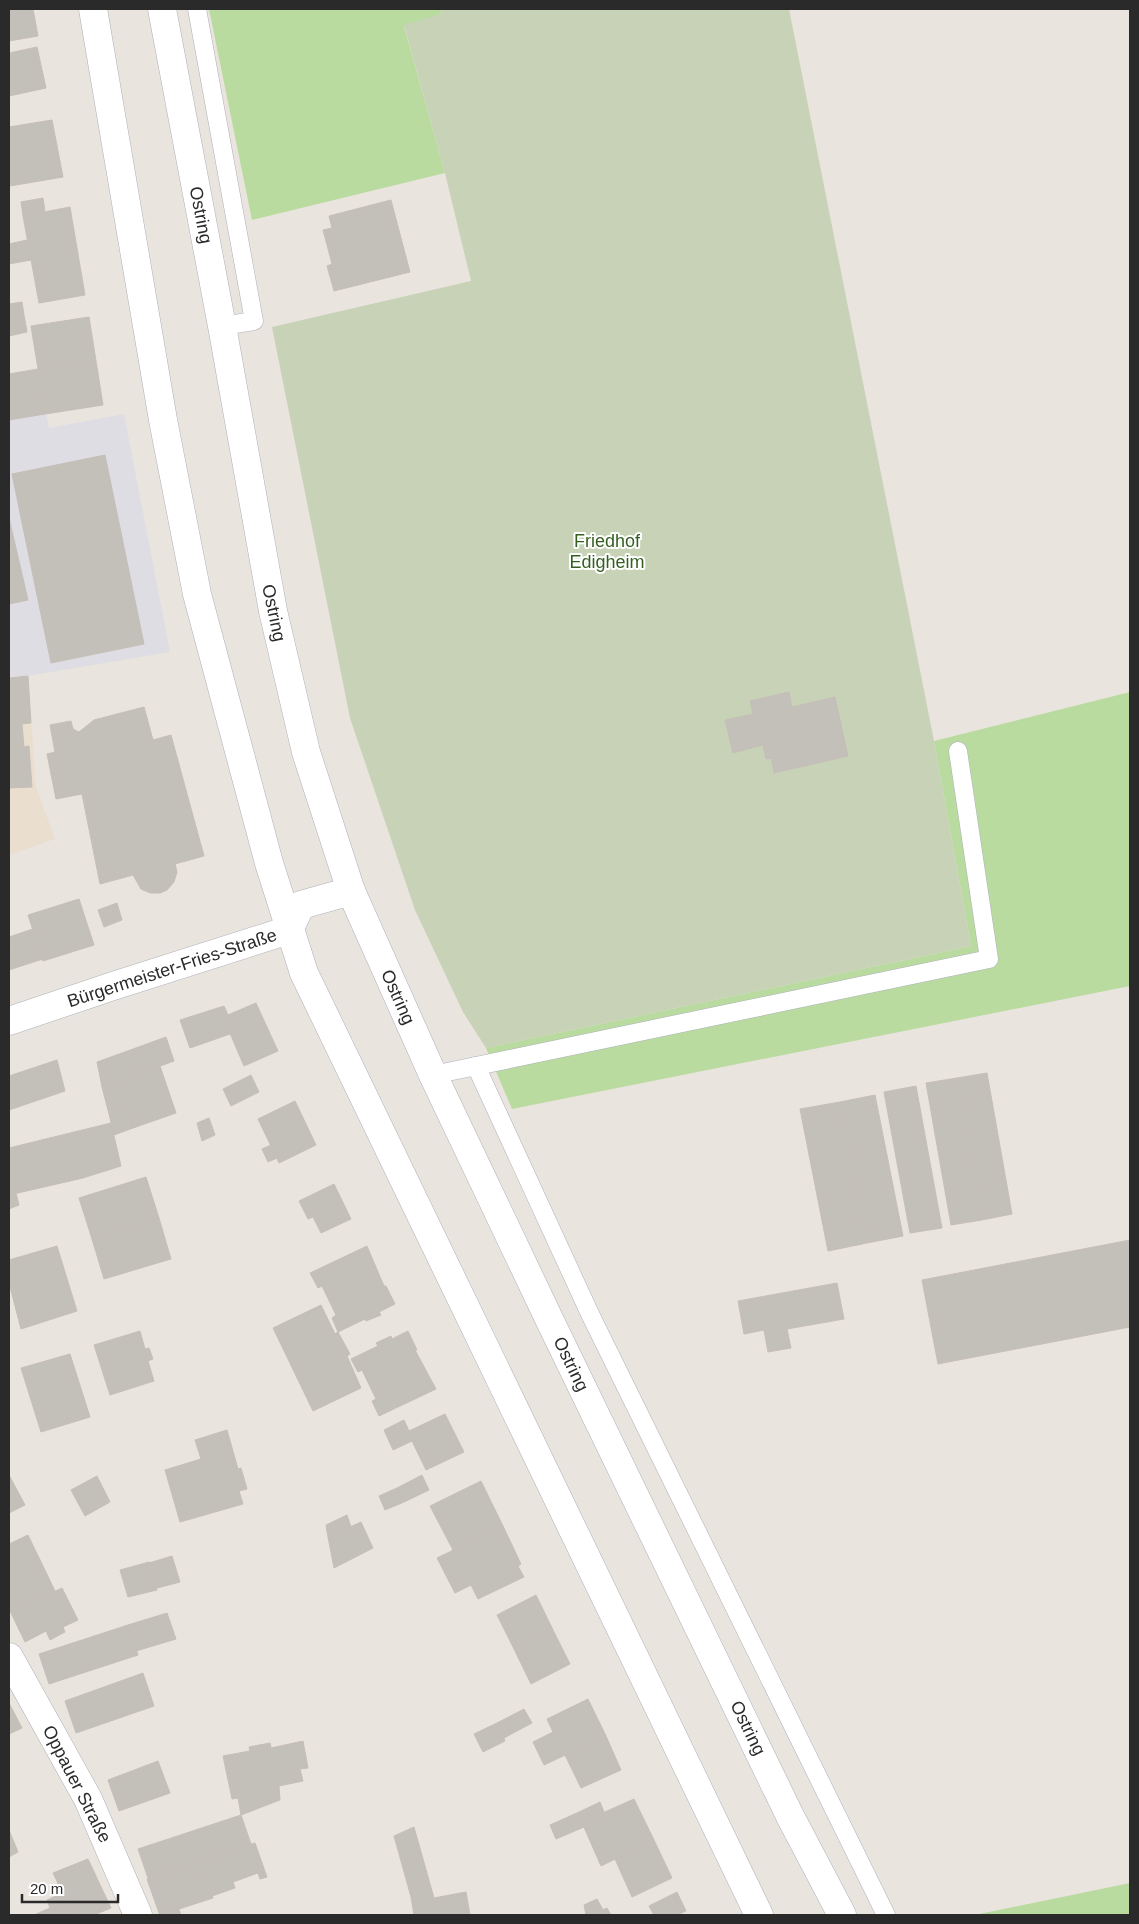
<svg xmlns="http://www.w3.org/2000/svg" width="1139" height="1924" font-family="Helvetica,sans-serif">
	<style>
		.industrial { fill: #dfdde4 }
		.education { fill: #eadecf }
		.green { fill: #badba0 }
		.cemetery { fill: #c7d2b7 }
		.building { fill: #c3bfb9; stroke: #c6bfb8 }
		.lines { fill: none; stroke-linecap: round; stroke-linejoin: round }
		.service-casing { stroke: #aeb1b9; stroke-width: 19 }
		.minor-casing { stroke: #aeb1b9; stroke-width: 29 }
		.tertiary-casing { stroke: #aeb1b9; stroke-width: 29 }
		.service { stroke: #fff; stroke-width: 18 }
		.minor { stroke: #fff; stroke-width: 28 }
		.tertiary { stroke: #fff; stroke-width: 28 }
		.labels { text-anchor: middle; stroke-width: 4; stroke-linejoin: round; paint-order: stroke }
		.street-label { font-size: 18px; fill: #2a2a2a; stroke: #fff }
		.park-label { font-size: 18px; fill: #355f22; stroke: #fff }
	</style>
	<rect width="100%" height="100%" fill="#eae4de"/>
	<polygon class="industrial" points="38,369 49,428 124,414 170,652 28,676 9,677 9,374"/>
	<polygon class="education" points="28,676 36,787 55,839 9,855 9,678"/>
	<g class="green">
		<polygon points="209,9 440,9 442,14 404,26 445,173 252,220"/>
		<polygon points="1130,692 1130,986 512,1109 486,1048 971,946 934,741"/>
		<polygon points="1130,1883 1130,1915 974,1915"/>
	</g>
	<polygon class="cemetery" points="440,9 789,9 934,741 971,946 486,1048 463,1012 415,910 350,718 272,327 471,281 445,173 404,25 442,14"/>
	<g class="building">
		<polygon points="9,9 33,9 38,36 9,41"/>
		<polygon points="37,47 46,88 9,96 9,53"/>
		<polygon points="52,120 63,177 10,186 9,177 9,127"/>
		<polygon points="43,198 45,212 23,216 21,202"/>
		<polygon points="391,200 410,272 334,291 327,266 332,264 323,230 332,228 329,216"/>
		<polygon points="70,207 85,295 39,303 23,216"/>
		<polygon points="27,240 31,260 9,264 9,244"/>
		<polygon points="22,302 24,315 9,318 9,304"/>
		<polygon points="24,315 27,332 9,336 9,318"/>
		<polygon points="89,317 96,361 38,369 31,326"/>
		<polygon points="96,361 103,405 45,414 38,369"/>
		<polygon points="38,369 45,414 9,420 9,374"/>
		<polygon points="105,455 144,644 51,663 12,474"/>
		<polygon points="9,518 28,600 9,604"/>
		<polygon points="28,676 31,723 22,724 24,747 29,746 32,787 9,788 9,678"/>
		<polygon points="789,692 792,707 835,697 848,756 774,773 771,758 766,759 763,745 733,753 725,720 753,714 750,701"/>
		<polygon points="144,707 153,740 171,735 204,856 175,864 177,872 174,882 167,890 160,893 150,893 141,889 133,875 100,884 82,794 56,799 47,754 55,752 50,725 71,721 73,729 79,732 94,720"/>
		<polygon points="79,899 94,945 43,961 28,915"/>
		<polygon points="117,903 122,920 104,927 98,910"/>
		<polygon points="33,929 43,959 18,967 9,937"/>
		<polygon points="9,940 18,967 9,970"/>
		<polygon points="256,1003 278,1051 244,1066 223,1017"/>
		<polygon points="224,1006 228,1015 223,1017 230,1034 190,1048 180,1020"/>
		<polygon points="166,1037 174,1061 141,1073 133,1049"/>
		<polygon points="133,1049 141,1073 102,1087 97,1062"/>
		<polygon points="57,1060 65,1091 9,1110 9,1076"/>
		<polygon points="160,1066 176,1113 133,1128 127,1109 109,1114 102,1087"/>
		<polygon points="987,1073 1012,1214 982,1220 957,1078"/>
		<polygon points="251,1075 259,1092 231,1106 223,1089"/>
		<polygon points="957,1078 982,1220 951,1225 926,1083"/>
		<polygon points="916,1086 942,1228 910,1233 884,1092"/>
		<polygon points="875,1095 903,1236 867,1243 840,1102"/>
		<polygon points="295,1101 316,1145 279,1163 258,1119"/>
		<polygon points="840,1102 867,1243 828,1251 800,1109"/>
		<polygon points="127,1109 133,1128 114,1135 109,1114"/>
		<polygon points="209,1118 215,1135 202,1141 197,1123"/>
		<polygon points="111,1123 121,1166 83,1178 9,1195 9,1148"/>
		<polygon points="271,1145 277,1158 268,1162 262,1149"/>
		<polygon points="146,1177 159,1218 92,1239 79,1198"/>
		<polygon points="334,1184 351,1219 321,1233 313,1217 308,1219 299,1201"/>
		<polygon points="16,1193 19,1205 9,1209 9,1195"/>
		<polygon points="159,1218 171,1259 104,1279 92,1239"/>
		<polygon points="1130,1240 1130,1327 938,1364 922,1280"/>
		<polygon points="57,1246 77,1311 21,1329 9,1283 9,1260"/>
		<polygon points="367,1246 384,1286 386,1286 395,1304 379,1312 381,1315 366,1321 365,1319 338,1332 332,1318 336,1315 322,1286 318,1288 310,1273"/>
		<polygon points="837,1283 844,1319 787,1329 791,1348 768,1352 764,1330 744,1334 738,1301"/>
		<polygon points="321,1305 335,1334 338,1332 350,1354 347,1356 361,1388 313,1411 273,1328"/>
		<polygon points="140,1331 145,1349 149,1348 153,1359 148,1361 154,1381 110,1395 94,1345"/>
		<polygon points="408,1331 417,1350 415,1350 436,1389 379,1416 372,1401 376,1399 362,1370 358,1372 351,1359 378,1346 376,1343 391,1336 392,1339"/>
		<polygon points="70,1354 90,1417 41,1432 21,1368"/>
		<polygon points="445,1414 464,1452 426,1470 412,1441 393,1450 384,1430 404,1420 409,1431"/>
		<polygon points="227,1430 238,1469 241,1468 247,1489 239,1491 243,1504 180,1522 165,1470 201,1459 195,1440"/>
		<polygon points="9,1475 25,1505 9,1513"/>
		<polygon points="422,1475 429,1490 404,1502 397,1488"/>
		<polygon points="97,1476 110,1502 85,1516 71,1490"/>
		<polygon points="481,1481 503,1526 453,1550 430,1506"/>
		<polygon points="397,1488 404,1502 385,1510 379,1496"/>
		<polygon points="347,1515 351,1527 328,1537 326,1525"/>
		<polygon points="361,1522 373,1548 334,1568 328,1537"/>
		<polygon points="503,1526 521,1564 518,1566 524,1577 478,1599 471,1585 455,1593 437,1558"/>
		<polygon points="28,1535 55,1591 11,1613 9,1609 9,1544"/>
		<polygon points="172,1556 180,1582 157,1588 149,1563"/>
		<polygon points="149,1562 157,1590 128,1597 120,1570"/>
		<polygon points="62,1588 78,1620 63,1627 65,1632 50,1640 46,1631 25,1642 11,1613"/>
		<polygon points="536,1595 553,1630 514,1649 497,1615"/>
		<polygon points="167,1613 176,1639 136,1651 128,1625"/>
		<polygon points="128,1625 138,1655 49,1684 39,1654"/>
		<polygon points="553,1630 570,1664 531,1684 514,1649"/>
		<polygon points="143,1673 154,1706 76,1733 65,1701"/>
		<polygon points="588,1699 606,1736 544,1765 533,1742 553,1732 547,1719"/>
		<polygon points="9,1703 22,1728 9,1734"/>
		<polygon points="524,1709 532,1723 504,1738 497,1723"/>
		<polygon points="497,1723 505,1741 483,1752 474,1734"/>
		<polygon points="606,1736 621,1770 581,1788 565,1755"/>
		<polygon points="303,1741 308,1768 300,1769 303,1781 279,1786 280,1800 241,1815 238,1798 232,1799 223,1756 250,1751 249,1747 270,1743 271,1748"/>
		<polygon points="158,1761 170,1793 119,1811 108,1780"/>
		<polygon points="634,1799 654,1840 601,1866 583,1825 599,1818 598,1815"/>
		<polygon points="600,1802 604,1812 598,1815 599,1818 584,1824 579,1812"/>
		<polygon points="579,1812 584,1824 583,1825 584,1827 556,1839 550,1825"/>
		<polygon points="241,1815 251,1844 148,1878 138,1849"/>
		<polygon points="414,1827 434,1898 466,1892 470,1915 414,1915 411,1897 394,1836"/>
		<polygon points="9,1830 18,1852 9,1857"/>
		<polygon points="654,1840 672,1878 632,1897 615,1859"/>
		<polygon points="255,1843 267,1877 260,1879 258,1873 233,1882 235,1888 212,1896 200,1861"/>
		<polygon points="88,1859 111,1908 94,1915 73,1915 53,1873"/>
		<polygon points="200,1861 213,1898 179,1909 178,1907 159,1913 147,1879"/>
		<polygon points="677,1892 686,1911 677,1915 654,1915 649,1906"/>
		<polygon points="62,1893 66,1901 50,1908 47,1900"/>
		<polygon points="597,1899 603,1910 607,1908 611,1915 586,1915 584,1905"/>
		<polygon points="66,1901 73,1915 34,1915"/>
		<polygon points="178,1907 181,1915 160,1915 159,1913"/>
	</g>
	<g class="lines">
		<g class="service-casing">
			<g id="service">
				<polyline points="197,9 254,321 222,326"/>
				<polyline points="476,1066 590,1314 886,1915"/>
				<polyline points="433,1075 989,959 958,751"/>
			</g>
		</g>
		<g class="minor-casing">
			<g id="minor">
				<polyline points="93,9 163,420 197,594 269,863 304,973 759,1915"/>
				<polyline points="9,1021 113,986 289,930 301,905 351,891"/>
				<polyline points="9,1657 88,1799 138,1915"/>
			</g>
		</g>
		<g class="tertiary-casing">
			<polyline id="tertiary" points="162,9 222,326 273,611 306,752 351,891 433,1075 551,1323 790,1816 842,1915"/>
		</g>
		<use href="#service" class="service"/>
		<use href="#minor" class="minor"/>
		<use href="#tertiary" class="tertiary"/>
	</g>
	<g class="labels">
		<g class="street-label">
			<text transform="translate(201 215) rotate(79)" y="6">Ostring</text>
			<text transform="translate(274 613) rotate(78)" y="6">Ostring</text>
			<text transform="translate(172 968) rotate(-18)" y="6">Bürgermeister-Fries-Straße</text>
			<text transform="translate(398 997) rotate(66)" y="6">Ostring</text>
			<text transform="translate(571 1364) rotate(64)" y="6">Ostring</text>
			<text transform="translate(748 1728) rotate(64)" y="6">Ostring</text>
			<text transform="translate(77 1784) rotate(63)" y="6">Oppauer Straße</text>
		</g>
		<g class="park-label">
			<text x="607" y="547">Friedhof<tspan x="607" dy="21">Edigheim</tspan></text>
		</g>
	</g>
	<rect width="1139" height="1924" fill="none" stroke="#2a2a2a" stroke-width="20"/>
	<path d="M22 1894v8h96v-8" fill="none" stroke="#2a2a2a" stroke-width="2.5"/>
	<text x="30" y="1894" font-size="15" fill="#2a2a2a" stroke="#ffffff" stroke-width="4" paint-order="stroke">20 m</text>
</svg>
